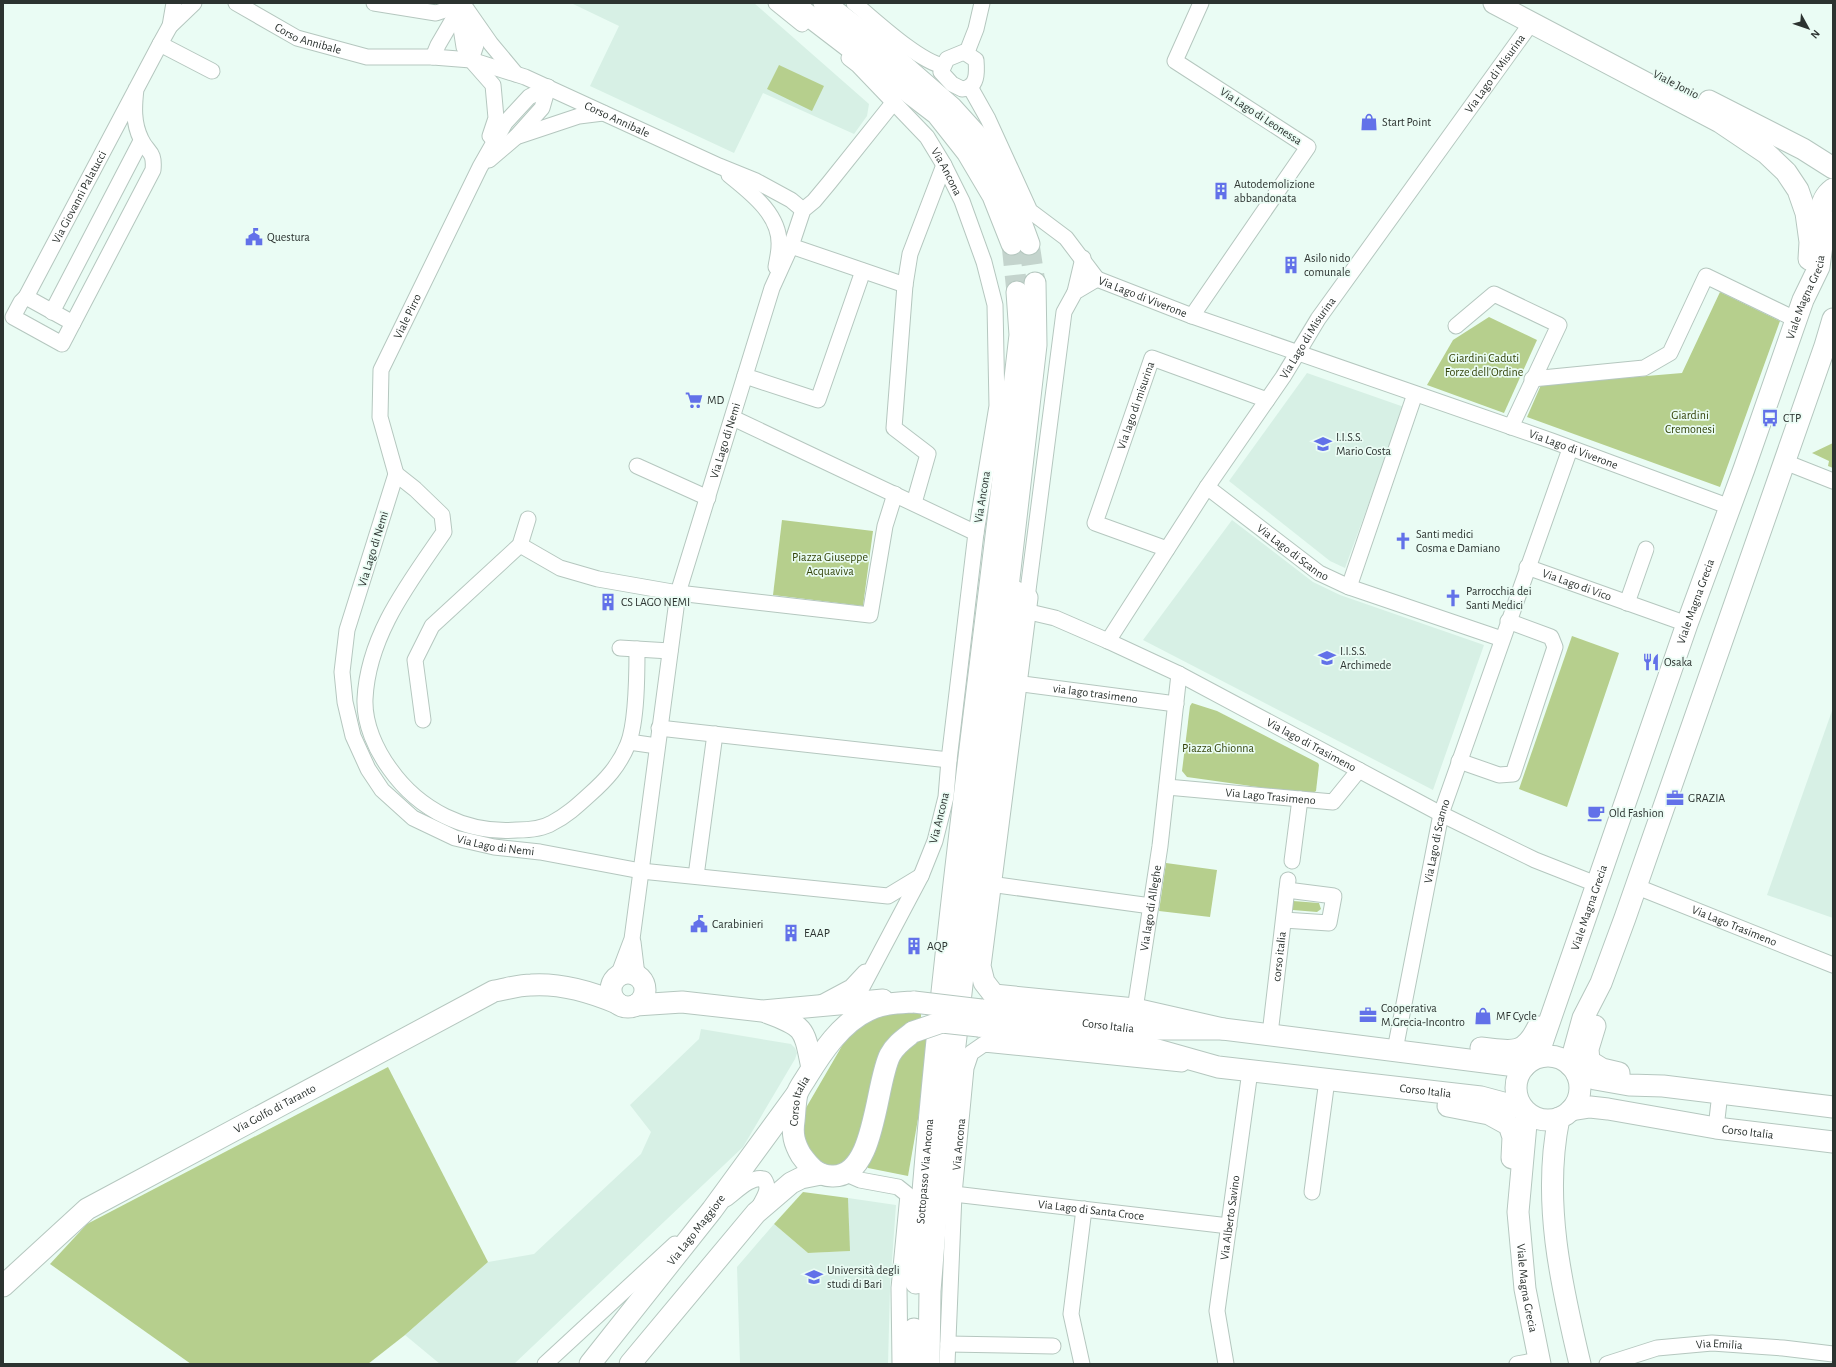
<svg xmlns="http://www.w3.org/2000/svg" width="1836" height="1367" font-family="'Alegreya Sans',sans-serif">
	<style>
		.built { fill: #d7f0e5 }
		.green { fill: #b6cf8d }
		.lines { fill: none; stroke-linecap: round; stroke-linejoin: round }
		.secondary-tunnel { stroke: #c4d4cd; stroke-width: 21; stroke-dasharray: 21 10; stroke-linecap: butt }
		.street-casing { stroke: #b5c7bf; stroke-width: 17 }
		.secondary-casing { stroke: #b5c7bf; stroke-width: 23 }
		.street { stroke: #fff; stroke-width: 15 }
		.secondary { stroke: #fff; stroke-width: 21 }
		.secondary-bridge-casing { stroke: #b5c7bf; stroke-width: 23; stroke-linecap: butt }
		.secondary-bridge { stroke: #fff; stroke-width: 21 }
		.labels { text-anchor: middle; stroke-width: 3.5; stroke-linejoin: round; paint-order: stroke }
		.street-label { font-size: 12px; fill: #2c3330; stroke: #eafcf4 }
		.poi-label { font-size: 12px; fill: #2c3330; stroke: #eafcf4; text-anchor: start }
		.park-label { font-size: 12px; fill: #334309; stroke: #eafcf4 }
	</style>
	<rect width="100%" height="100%" fill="#eafcf4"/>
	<g class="built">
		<polygon points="571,3 754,3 869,104 867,116 854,134 763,93 734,153 590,86 619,26"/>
		<polygon points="1307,373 1404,407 1345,568 1330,561 1229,481"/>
		<polygon points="1232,520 1313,582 1340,595 1484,645 1433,790 1143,640"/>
		<polygon points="1833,708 1833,918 1767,895"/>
		<polygon points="701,1029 791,1044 795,1048 797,1053 795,1059 743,1147 514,1364 440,1364 405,1335 488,1262 534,1254 641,1154 651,1132 630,1105 699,1039"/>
		<polygon points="848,1198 896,1205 890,1288 888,1364 740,1364 737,1267 774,1224 808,1253 849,1251"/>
	</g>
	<g class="green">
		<polygon points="779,65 824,86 812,111 767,89"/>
		<polygon points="1720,292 1780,321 1720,487 1527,417 1541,385 1682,373"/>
		<polygon points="1489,317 1537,340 1504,413 1427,385 1453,340"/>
		<polygon points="1833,443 1833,468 1828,466 1829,461 1812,453"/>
		<polygon points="782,520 873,531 863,606 773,595"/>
		<polygon points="1572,636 1619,653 1567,807 1519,789"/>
		<polygon points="1192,703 1217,711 1318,763 1319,765 1316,791 1313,793 1308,794 1187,777 1182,771 1190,706"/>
		<polygon points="1166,863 1217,870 1210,917 1159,911"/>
		<polygon points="1293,901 1319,903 1321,909 1317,912 1293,910 1291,908"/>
		<polygon points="898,1010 921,1013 921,1018 911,1024 861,1144 838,1170 815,1162 801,1135 803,1113 846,1039 866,1021"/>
		<polygon points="919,1038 932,1039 908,1176 868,1168 866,1165 896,1057"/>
		<polygon points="388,1067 488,1262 405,1335 368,1364 191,1364 50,1264 87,1224"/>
		<polygon points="803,1192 848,1198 850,1251 808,1253 774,1224"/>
	</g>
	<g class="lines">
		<g class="secondary-tunnel">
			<polyline points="1012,244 1017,292"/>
			<polyline points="1029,244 1035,283"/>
		</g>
		<g class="street-casing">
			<g id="street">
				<path id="s1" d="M 236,3 L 297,38 L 367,57 L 433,57 L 471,60 L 525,77 L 719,166 L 756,181 L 791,200 L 803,210"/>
				<polyline points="374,3 436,13 463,4"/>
				<polyline points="776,3 802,24"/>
				<path d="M 854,3 C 876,21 917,60 943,66"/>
				<polyline points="463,4 461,28 464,47 471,60 493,85 496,118 490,136"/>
				<polyline points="463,4 491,44 516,74"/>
				<polyline points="469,19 476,45 471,60"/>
				<polyline points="170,26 174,3"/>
				<polyline points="160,44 212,71"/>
				<path d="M 964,52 L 976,60 C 977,72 978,88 962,89 L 952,84 L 941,72 L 947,59 Z"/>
				<polyline points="967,52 976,29 982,3"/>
				<polyline points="433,57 438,45 462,4"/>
				<path id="s2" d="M 849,58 L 858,65 L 927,137 L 944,165 L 962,201 L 984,262 L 995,305 L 997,406 L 976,533 L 949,760 L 946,797 L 935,841 L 921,876 L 850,1010"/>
				<polyline points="970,87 988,119 1030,211 1066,238 1097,279"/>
				<path id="s3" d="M 136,89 C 134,106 133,123 141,139 C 147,153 155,150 153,170 L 62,344 L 13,317 L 21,302 L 26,297 L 160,44 L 170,26 L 194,3"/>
				<polyline points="516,137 542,108 548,87"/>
				<polyline points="489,160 516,137 579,116 603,113"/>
				<path d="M 729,175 C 750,192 781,215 779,246 C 779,253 777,260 776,267"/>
				<polyline points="791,246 905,285"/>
				<path id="s4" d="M 1097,279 L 1192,316 L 1552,441 L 1730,507"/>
				<polyline points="1075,292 1083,258"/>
				<polyline points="26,297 73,323"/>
				<polyline points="52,312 141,141"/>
				<polyline points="1192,316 1308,147 1175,61 1201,3"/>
				<polyline points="1456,326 1494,294 1559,325 1511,427"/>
				<polyline points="745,376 818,400 863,271"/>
				<polyline points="1532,379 1644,368 1670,353 1706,276 1797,320"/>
				<polyline points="733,418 976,533"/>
				<polyline points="1785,462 1833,481"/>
				<polyline points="637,466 708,498"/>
				<path id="s5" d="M 396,474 L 347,630 L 342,672 L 345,702 L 353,736 L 368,769 L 382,790 L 413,818 L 455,838 L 494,847 L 540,852 L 641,871 L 888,896 L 921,876"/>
				<path d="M 396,474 L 415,489 L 442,515 L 444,532 C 409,583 368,635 365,699 C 364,724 376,750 390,769 C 419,810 466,834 517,830 C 528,830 542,829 552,823 C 566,816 577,806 589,795 C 606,780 619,766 628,744 C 637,721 637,674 637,649"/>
				<path id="s6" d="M 396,474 L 380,417 L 381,370 L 480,167 L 505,123 L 529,97 L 548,87"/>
				<path id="s7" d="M 1207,487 L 1319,573 L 1349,587 L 1502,639"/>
				<polyline points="914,503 928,454 894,428 905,285 910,254 944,165"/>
				<polyline points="520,545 560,568 598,579 678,593 870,615 885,526 895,494"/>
				<path id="s8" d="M 1167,549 L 1095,523 L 1152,358 L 1267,400"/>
				<path id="s9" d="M 1527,567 L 1687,624"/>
				<polyline points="1349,587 1415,394"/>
				<polyline points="1027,598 1064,312 1075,292 1097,279"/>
				<polyline points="1627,603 1646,549"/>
				<path id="s10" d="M 1025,611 L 1055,618 L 1108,641 L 1179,674 L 1441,814 L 1535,860 L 1596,884"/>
				<path id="s11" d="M 1108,641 L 1207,487 L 1283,377 L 1318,319 L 1532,22"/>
				<polyline points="620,648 670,651"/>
				<path id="s12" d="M 1015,683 L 1176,704"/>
				<polyline points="423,720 415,660 432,626 520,545 528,519"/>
				<polyline points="659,728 949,760"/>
				<polyline points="629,742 657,746"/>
				<polyline points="1459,761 1499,775 1513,774 1555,647 1551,637 1508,621"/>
				<path id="s13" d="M 1167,787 L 1333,802 L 1359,770"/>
				<polyline points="1292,861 1300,799"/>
				<polyline points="696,876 715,734"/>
				<polyline points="990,884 1151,906"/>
				<path id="s14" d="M 1635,886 L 1833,965"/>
				<polyline points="1284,920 1329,923 1334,896 1287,890"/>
				<polyline points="633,942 637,975"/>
				<path id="s15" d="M 618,976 L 632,939 L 678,593 L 772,288 L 791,246 L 803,210 L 814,201 L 829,183 L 893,103"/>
				<polyline points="821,1003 851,987 865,972"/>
				<path id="s16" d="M 1131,1018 L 1135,1009 L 1160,846 L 1179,674"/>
				<path id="s17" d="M 1270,1034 L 1288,880"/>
				<path id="s18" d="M 1395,1050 L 1441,814 L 1570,449"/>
				<polyline points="1716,1128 1720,1093"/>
				<polyline points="844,1173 860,1180 898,1187 908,1195 899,1288 900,1364"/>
				<polyline points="1312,1192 1327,1080"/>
				<path id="s19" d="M 954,1194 L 1229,1226"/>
				<path d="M 726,1199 C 737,1191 750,1176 764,1179 C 771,1189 764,1197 759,1207"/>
				<polyline points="948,1344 1053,1346"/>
				<polyline points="545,1364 675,1244"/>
				<path id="s20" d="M 947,1364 L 954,1194 L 966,1068 L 971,1053 L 984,1044 L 1182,1064"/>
				<polyline points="1082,1364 1071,1314 1084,1209"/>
				<path id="s21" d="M 1226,1364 L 1217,1311 L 1250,1071"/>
				<polyline points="1517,1364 1539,1360"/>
				<path id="s22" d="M 1607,1364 L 1657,1348 L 1712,1343 L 1783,1348 L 1833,1354"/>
			</g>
		</g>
		<g class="secondary-casing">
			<g id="secondary">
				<polyline points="792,3 937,114 967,152 993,196 1012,244"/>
				<polyline points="824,3 882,47 952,108 981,140 1007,184 1029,244"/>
				<polyline points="1494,3 1720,122 1766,153 1786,172 1798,190 1806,213 1810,242 1809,259"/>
				<polyline points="1709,101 1803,149 1833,168"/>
				<path d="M 1833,189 C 1818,200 1817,222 1833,231"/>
				<polyline points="1009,588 1027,598 980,966 984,982 994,995 1135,1009 1223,1029"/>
				<circle cx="628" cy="990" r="17"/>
				<polyline points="636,1005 682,1002 762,1011 883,1000"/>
				<path id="s23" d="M 981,1010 L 1127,1028 L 1149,1029 L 1223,1029 L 1524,1067"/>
				<path d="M 768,1013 C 806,1027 804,1029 812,1068"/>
				<path id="s24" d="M 979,1026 L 1112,1041 L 1147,1047 L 1218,1067 L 1481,1097 L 1522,1108"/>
				<polyline points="1595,1026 1588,1049 1589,1061 1602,1069 1619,1073"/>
				<path id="s25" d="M 913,1032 C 904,1039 895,1045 890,1055 C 875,1084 876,1178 832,1176 C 817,1176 809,1166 801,1155 C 794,1143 792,1134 794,1121 C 795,1112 795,1102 797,1094 C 799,1088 803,1083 806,1078 C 822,1052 841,1023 869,1010 C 883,1003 899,1003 914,1002"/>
				<path d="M 1481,1048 C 1511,1051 1523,1057 1538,1027"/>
				<circle cx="1548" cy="1088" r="32"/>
				<path id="s26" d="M 1532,1060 L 1542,1043 L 1687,624 L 1744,469 L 1803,300 L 1819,267 L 1825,223"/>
				<polyline points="1570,1065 1583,1018 1601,983 1625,918 1825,346 1833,319"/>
				<polyline points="1577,1074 1595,1079 1629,1085 1663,1086 1833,1107"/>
				<polyline points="1448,1106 1489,1114 1509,1125 1513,1137 1512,1158"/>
				<path id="s27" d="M 1571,1110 L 1590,1107 L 1608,1109 L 1716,1128 L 1833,1142"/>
				<path id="s28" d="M 1527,1113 L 1518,1212 L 1525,1289 L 1540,1364"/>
				<path d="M 1559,1118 C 1542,1200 1561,1284 1580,1364"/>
				<path id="s29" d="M 916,1283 C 938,966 984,651 1020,335 L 1017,292"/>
				<path id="s30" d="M 3,1286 L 87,1209 L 494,991 C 506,989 519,985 531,985 C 560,983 591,992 617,1003"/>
				<polyline points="914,1329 914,1364"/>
				<path id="s31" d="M 590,1364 L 712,1210 L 796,1095"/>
				<polyline points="630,1364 756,1213 791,1183 801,1178 821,1174"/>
				<polyline points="929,1364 930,1291 938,1192 1036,345 1035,283"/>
			</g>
		</g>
		<use href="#street" class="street"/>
		<use href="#secondary" class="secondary"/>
		<g class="secondary-bridge-casing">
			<g id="secondary-bridge">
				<polyline points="914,1002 981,1010"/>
				<polyline points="913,1032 942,1022 979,1026"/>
			</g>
		</g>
		<use href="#secondary-bridge" class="secondary-bridge"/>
	</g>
	<defs>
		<g id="shop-bare" transform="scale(1.38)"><path d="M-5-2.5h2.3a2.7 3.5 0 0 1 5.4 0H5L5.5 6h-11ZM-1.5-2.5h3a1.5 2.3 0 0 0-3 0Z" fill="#6271e9" stroke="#eafcf4" stroke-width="2.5" paint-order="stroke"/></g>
		<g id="building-bare" transform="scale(1.38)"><path d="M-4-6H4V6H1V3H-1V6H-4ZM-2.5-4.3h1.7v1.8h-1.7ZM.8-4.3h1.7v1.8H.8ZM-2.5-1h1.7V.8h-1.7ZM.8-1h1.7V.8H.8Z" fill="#6271e9" stroke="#eafcf4" stroke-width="2.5" paint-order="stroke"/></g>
		<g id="civic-bare" transform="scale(1.38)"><path d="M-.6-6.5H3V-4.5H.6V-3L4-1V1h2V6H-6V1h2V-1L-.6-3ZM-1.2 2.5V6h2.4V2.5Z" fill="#6271e9" stroke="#eafcf4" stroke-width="2.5" paint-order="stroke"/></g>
		<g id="supermarket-bare" transform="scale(1.38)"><path d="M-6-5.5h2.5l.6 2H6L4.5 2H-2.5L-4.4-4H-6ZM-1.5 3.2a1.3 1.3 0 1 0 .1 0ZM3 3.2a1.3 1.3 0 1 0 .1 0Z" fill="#6271e9" stroke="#eafcf4" stroke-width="2.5" paint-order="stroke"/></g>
		<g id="bus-bare" transform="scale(1.38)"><path d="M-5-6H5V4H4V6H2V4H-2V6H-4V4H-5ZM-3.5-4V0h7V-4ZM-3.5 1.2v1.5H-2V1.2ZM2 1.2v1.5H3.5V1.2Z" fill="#6271e9" stroke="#eafcf4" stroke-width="2.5" paint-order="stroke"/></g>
		<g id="school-bare" transform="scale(1.38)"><path d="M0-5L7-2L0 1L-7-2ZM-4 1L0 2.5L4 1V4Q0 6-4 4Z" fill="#6271e9" stroke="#eafcf4" stroke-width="2.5" paint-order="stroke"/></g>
		<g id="church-bare" transform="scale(1.38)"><path d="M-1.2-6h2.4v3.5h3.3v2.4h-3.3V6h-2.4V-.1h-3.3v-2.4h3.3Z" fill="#6271e9" stroke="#eafcf4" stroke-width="2.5" paint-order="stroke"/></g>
		<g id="restaurant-bare" transform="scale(1.38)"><path d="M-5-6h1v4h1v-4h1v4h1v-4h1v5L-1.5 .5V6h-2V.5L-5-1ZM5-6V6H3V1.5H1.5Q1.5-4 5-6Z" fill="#6271e9" stroke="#eafcf4" stroke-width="2.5" paint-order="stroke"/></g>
		<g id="office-bare" transform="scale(1.38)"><path d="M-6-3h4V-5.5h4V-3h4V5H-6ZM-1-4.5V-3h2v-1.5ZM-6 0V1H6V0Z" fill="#6271e9" stroke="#eafcf4" stroke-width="2.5" paint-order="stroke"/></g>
		<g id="cafe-bare" transform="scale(1.38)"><path d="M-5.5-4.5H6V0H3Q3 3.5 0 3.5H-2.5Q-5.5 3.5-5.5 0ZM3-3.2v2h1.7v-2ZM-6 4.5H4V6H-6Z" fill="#6271e9" stroke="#eafcf4" stroke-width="2.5" paint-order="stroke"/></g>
		<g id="university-bare" transform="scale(1.38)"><path d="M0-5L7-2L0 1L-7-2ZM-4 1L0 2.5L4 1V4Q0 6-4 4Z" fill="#6271e9" stroke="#eafcf4" stroke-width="2.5" paint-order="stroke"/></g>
	</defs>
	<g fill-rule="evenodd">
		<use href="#shop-bare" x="1369" y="122"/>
		<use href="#building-bare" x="1221" y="191"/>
		<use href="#civic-bare" x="254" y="237"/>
		<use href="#building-bare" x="1291" y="265"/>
		<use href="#supermarket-bare" x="694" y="400"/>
		<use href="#bus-bare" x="1770" y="418"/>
		<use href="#school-bare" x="1323" y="444"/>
		<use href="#church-bare" x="1403" y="541"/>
		<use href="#church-bare" x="1453" y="598"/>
		<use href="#building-bare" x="608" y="602"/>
		<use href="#school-bare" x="1327" y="658"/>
		<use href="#restaurant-bare" x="1651" y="662"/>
		<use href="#office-bare" x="1675" y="798"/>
		<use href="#cafe-bare" x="1596" y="813"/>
		<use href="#civic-bare" x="699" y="924"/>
		<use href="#building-bare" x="791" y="933"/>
		<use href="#building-bare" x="914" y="946"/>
		<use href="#office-bare" x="1368" y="1015"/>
		<use href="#shop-bare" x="1483" y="1016"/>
		<use href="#university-bare" x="814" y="1277"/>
	</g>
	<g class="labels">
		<g class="street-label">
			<text dy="4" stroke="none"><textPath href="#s1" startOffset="81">Corso Annibale</textPath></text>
			<text dy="4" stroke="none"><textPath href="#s11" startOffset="687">Via Lago di Misurina</textPath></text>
			<text transform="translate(1676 84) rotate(27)" y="4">Viale Jonio</text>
			<text transform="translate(1261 116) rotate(33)" y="4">Via Lago di Leonessa</text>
			<text dy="4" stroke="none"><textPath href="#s1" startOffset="405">Corso Annibale</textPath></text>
			<text dy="4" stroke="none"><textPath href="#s2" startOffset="151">Via Ancona</textPath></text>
			<text dy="4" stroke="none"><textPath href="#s3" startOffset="475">Via Giovanni Palatucci</textPath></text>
			<text dy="4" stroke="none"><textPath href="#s26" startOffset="811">Viale Magna Grecia</textPath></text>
			<text dy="4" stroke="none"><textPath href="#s4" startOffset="49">Via Lago di Viverone</textPath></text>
			<text dy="4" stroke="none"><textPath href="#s6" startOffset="166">Viale Pirro</textPath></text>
			<text dy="4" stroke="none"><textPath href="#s11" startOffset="363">Via Lago di Misurina</textPath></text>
			<text dy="4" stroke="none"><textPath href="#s8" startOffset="201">Via lago di misurina</textPath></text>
			<text dy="4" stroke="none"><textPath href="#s15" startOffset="548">Via Lago di Nemi</textPath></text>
			<text dy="4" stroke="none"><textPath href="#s4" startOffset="506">Via Lago di Viverone</textPath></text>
			<text transform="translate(982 497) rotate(-81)" y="4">Via Ancona</text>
			<text transform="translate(373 549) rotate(-73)" y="4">Via Lago di Nemi</text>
			<text dy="4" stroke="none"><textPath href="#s7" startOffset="108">Via Lago di Scanno</textPath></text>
			<text dy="4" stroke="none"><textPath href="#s9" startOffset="53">Via Lago di Vico</textPath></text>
			<text dy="4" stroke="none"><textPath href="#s26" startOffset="487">Viale Magna Grecia</textPath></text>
			<text dy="4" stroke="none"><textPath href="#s12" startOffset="81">via lago trasimeno</textPath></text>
			<text dy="4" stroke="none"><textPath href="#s10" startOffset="317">Via lago di Trasimeno</textPath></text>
			<text dy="4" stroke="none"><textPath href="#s13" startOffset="104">Via Lago Trasimeno</textPath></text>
			<text transform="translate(939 818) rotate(-76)" y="4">Via Ancona</text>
			<text dy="4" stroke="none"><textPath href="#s18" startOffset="213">Via Lago di Scanno</textPath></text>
			<text dy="4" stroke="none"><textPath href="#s5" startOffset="462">Via Lago di Nemi</textPath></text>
			<text dy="4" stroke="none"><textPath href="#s26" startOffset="163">Viale Magna Grecia</textPath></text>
			<text dy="4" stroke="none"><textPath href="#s16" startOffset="112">Via lago di Alleghe</textPath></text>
			<text dy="4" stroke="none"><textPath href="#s14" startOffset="107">Via Lago Trasimeno</textPath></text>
			<text dy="4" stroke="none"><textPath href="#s17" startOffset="78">corso italia</textPath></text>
			<text dy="4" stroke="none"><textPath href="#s23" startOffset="128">Corso Italia</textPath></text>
			<text dy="4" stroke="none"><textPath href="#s24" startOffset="452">Corso Italia</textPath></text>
			<text dy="4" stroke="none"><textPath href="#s25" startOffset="271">Corso Italia</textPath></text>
			<text dy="4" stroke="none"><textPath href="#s30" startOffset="327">Via Golfo di Taranto</textPath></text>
			<text dy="4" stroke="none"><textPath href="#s27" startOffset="179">Corso Italia</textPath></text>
			<text dy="4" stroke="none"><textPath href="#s20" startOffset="220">Via Ancona</textPath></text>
			<text dy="4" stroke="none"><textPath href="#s29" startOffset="112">Sottopasso Via Ancona</textPath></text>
			<text dy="4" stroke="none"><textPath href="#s19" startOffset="138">Via Lago di Santa Croce</textPath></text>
			<text dy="4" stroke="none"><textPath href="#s21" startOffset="148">Via Alberto Savino</textPath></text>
			<text dy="4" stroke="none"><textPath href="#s31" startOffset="171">Via Lago Maggiore</textPath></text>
			<text dy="4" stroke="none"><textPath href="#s28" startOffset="176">Viale Magna Grecia</textPath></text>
			<text dy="4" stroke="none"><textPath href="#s22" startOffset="115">Via Emilia</textPath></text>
		</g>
		<g class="poi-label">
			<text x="1382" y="126">Start Point</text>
			<text x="1234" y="188">Autodemolizione<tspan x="1234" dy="14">abbandonata</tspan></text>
			<text x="267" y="241">Questura</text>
			<text x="1304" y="262">Asilo nido<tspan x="1304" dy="14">comunale</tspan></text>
			<text x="707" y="404">MD</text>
			<text x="1783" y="422">CTP</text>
			<text x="1336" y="441">I.I.S.S.<tspan x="1336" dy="14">Mario Costa</tspan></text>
			<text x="1416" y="538">Santi medici<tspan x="1416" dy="14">Cosma e Damiano</tspan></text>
			<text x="1466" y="595">Parrocchia dei<tspan x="1466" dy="14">Santi Medici</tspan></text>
			<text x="621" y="606">CS LAGO NEMI</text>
			<text x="1340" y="655">I.I.S.S.<tspan x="1340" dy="14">Archimede</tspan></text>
			<text x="1664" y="666">Osaka</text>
			<text x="1688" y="802">GRAZIA</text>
			<text x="1609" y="817">Old Fashion</text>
			<text x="712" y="928">Carabinieri</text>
			<text x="804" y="937">EAAP</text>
			<text x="927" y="950">AQP</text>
			<text x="1381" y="1012">Cooperativa<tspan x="1381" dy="14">M.Grecia-Incontro</tspan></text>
			<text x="1496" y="1020">MF Cycle</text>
			<text x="827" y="1274">Università degli<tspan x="827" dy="14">studi di Bari</tspan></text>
		</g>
		<g class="park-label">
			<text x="1484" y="362">Giardini Caduti<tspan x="1484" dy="14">Forze dell'Ordine</tspan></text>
			<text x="1690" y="419">Giardini<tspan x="1690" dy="14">Cremonesi</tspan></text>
			<text x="830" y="561">Piazza Giuseppe<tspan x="830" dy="14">Acquaviva</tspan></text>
			<text x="1218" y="752">Piazza Ghionna</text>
		</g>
	</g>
	<rect width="1836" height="1367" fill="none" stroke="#2c3330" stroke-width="8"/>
	<g transform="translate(1808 28) rotate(130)" stroke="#eafcf4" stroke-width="3" paint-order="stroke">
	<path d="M0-3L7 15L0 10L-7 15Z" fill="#2c3330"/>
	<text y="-6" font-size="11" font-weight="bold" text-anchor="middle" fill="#2c3330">N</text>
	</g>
</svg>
